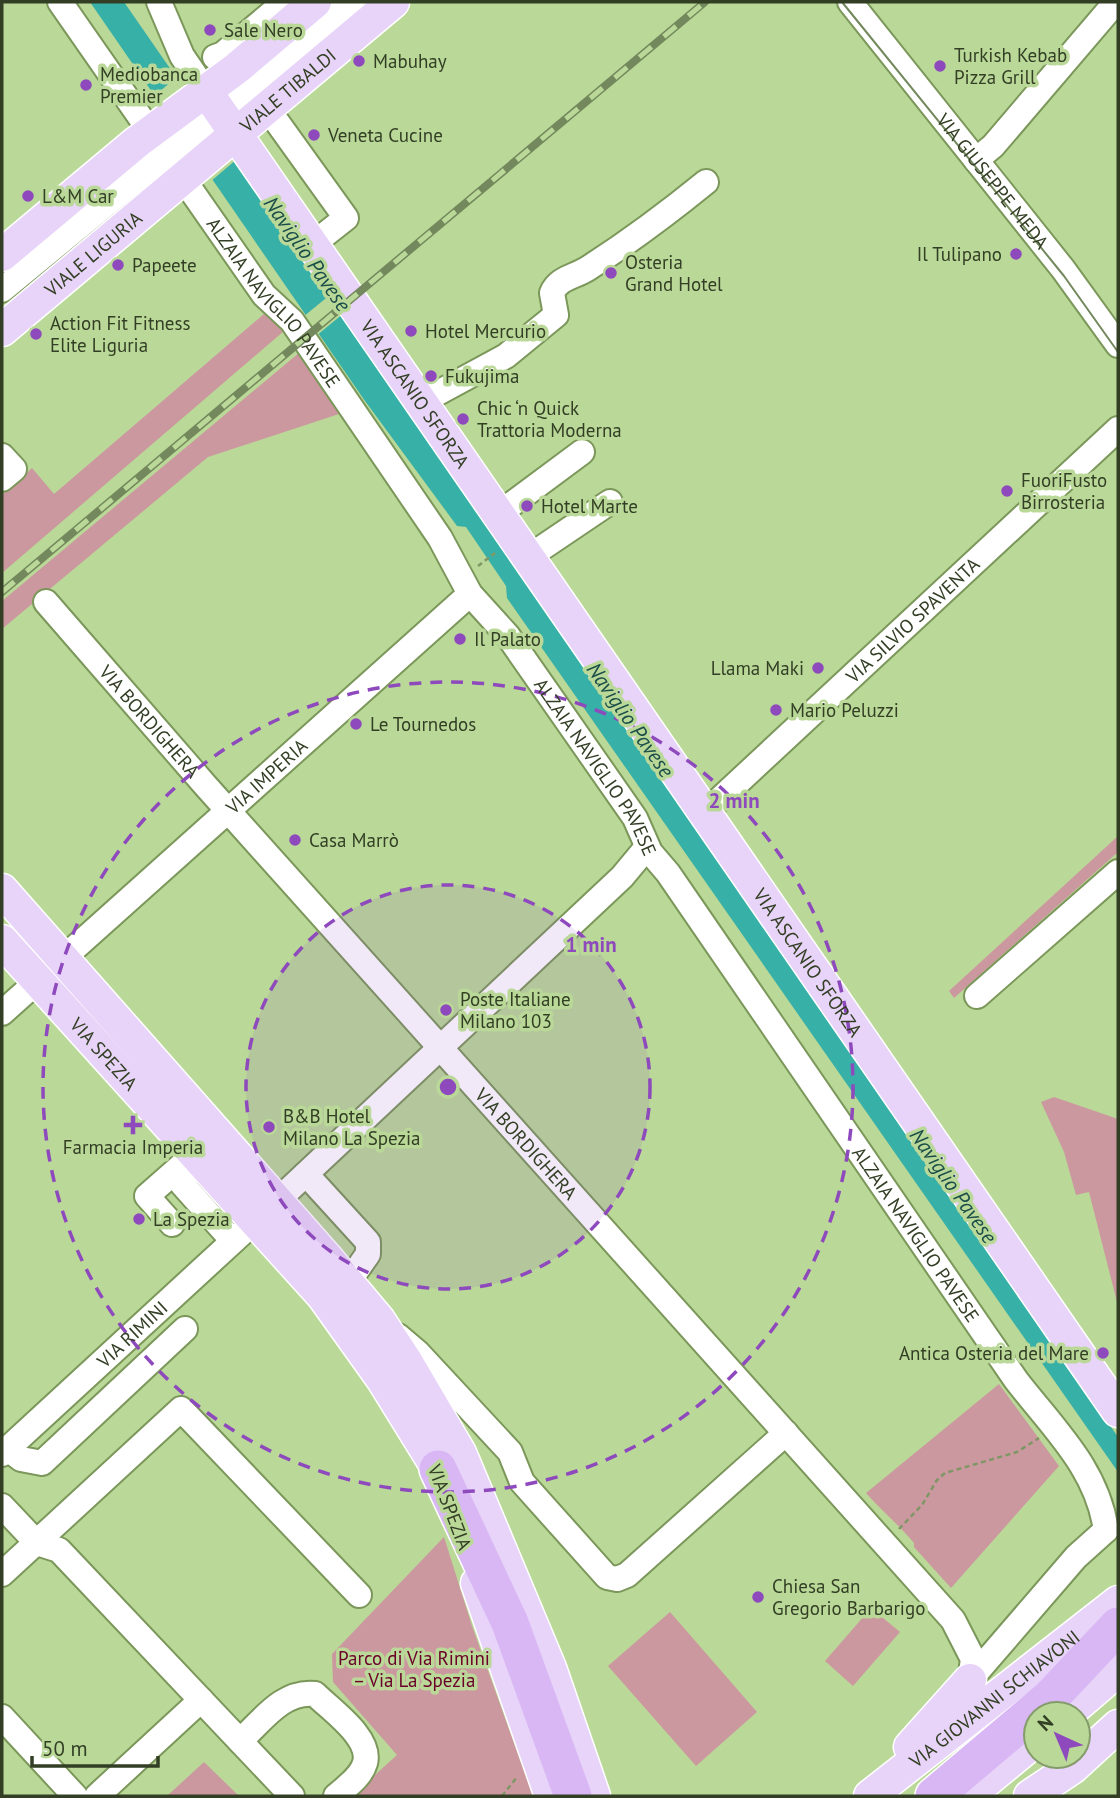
<svg xmlns="http://www.w3.org/2000/svg" width="1120" height="1798" font-family="'PT Sans',sans-serif">
	<style>
		.green { fill: #cc989f }
		.water { fill: #37b0a8 }
		.pier { fill: #bad898 }
		.lines { fill: none; stroke-linecap: round; stroke-linejoin: round }
		.minor-casing { stroke: #7b975a; stroke-width: 28 }
		.major-casing { stroke: #fff; stroke-width: 35 }
		.highway-casing { stroke: #fff; stroke-width: 40 }
		.path { stroke: #809666; stroke-width: 2.5; stroke-dasharray: 5 3.5; stroke-linecap: butt }
		.minor { stroke: #fff; stroke-width: 24 }
		.major { stroke: #e8d4f8; stroke-width: 32 }
		.highway { stroke: #d8b7f4; stroke-width: 37 }
		.tram { stroke: #73885c; stroke-width: 2 }
		.rail-casing { stroke: #73885c; stroke-width: 8 }
		.rail { stroke: #bad898; stroke-width: 5; stroke-dasharray: 16; stroke-linecap: butt }
		.ring { fill: none; stroke: #8e49bd; stroke-width: 3.5; stroke-dasharray: 12 9 }
		.poi-dot { fill: #8e49bd; stroke: #bad898; stroke-width: 2.5 }
		.labels { text-anchor: middle; stroke-width: 7; stroke-linejoin: round; paint-order: stroke }
		.poi-label { font-size: 19px; fill: #333f25; stroke: #bad898; text-anchor: start }
		.street-label { font-size: 19px; fill: #333f25; stroke: #bad898 }
		.park-label { font-size: 19px; fill: #6a0028; stroke: #bad898 }
		.water-label { font-size: 21px; font-style: italic; fill: #1a4d49; stroke: #bad898 }
		.centre { fill: #8e49bd; stroke: #bad898; stroke-width: 3.5 }
		.ring-label { font-size: 21px; text-anchor: middle; font-weight: bold; fill: #8e49bd; stroke: #bad898; stroke-width: 7; stroke-linejoin: round; paint-order: stroke }
	</style>
	<rect width="100%" height="100%" fill="#bad898"/>
	<g class="green">
		<polygon points="264,314 284,331 2,573 2,495 32,468 54,494"/>
		<polygon points="300,352 342,413 208,457 2,629 2,601"/>
		<polygon points="1118,836 1118,852 954,998 949,991"/>
		<polygon points="1054,1097 1118,1119 1118,1306 1089,1192 1076,1195 1064,1152 1041,1102"/>
		<path d="M 999,1384 L 1059,1466 L 951,1588 L 914,1547 L 914,1543 C 899,1525 882,1511 866,1493 Z"/>
		<polygon points="444,1537 472,1626 533,1796 352,1796 397,1755 333,1682 332,1654"/>
		<polygon points="871,1608 900,1632 853,1686 825,1661"/>
		<polygon points="670,1612 757,1712 696,1766 608,1666"/>
		<polygon points="204,1762 239,1796 167,1796"/>
	</g>
	<polygon class="water" points="90,2 124,2 1118,1437 1118,1472 507,598 506,586 466,527 457,526 365,401"/>
	<g class="pier">
		<polygon points="179,75 237,159 210,182 152,98"/>
		<polygon points="331,294 344,313 316,336 303,317"/>
	</g>
	<g class="lines">
		<g class="minor-casing">
			<g id="minor">
				<path id="s1" d="M 60,2 L 264,295 L 292,321 L 440,538 L 470,594 L 508,636 L 635,818 L 650,852 L 668,873 L 1016,1380 C 1053,1428 1097,1468 1106,1530"/>
				<polyline points="159,2 182,56 206,91"/>
				<path id="s2" d="M 850,2 L 1063,269 L 1118,345"/>
				<polyline points="215,57 223,54 285,2"/>
				<polyline points="267,108 346,218 313,244"/>
				<polyline points="976,160 993,146 1116,2"/>
				<polyline points="2,290 352,2"/>
				<path d="M 423,401 L 506,356 L 556,315 L 552,293 C 558,278 574,277 587,269 C 629,242 668,213 706,182"/>
				<polyline points="2,456 14,469 2,479"/>
				<polyline points="500,513 582,452"/>
				<polyline points="530,556 610,502"/>
				<path id="s3" d="M 46,602 L 205,785 L 953,1620 L 973,1659 L 970,1680"/>
				<path id="s4" d="M 706,812 L 1118,429"/>
				<polyline points="977,996 1118,872"/>
				<path id="s5" d="M 2,1013 L 470,594"/>
				<polyline points="197,1157 182,1184 233,1241"/>
				<polyline points="306,1174 368,1242 368,1254 347,1284"/>
				<polyline points="277,1201 622,877 647,847"/>
				<polyline points="172,1224 147,1196 189,1159"/>
				<polyline points="398,1336 418,1353 510,1452 522,1482 607,1577 617,1579 627,1575 786,1433"/>
				<polyline points="8,1449 21,1459 42,1463 185,1329"/>
				<path id="s6" d="M 2,1454 L 255,1221"/>
				<polyline points="2,1506 37,1543 59,1550 292,1796"/>
				<polyline points="2,1574 181,1409 359,1595"/>
				<polyline points="970,1680 1076,1557 1106,1530"/>
				<polyline points="2,1717 75,1796"/>
				<path d="M 240,1741 C 262,1721 283,1690 315,1694 C 331,1710 372,1738 365,1763 C 361,1777 346,1787 336,1796"/>
				<polyline points="97,1796 201,1700"/>
			</g>
		</g>
		<g class="major-casing">
			<g id="major">
				<path id="s7" d="M 206,91 L 1118,1411"/>
				<polyline points="2,255 137,142 237,68 315,2"/>
				<path id="s8" d="M 2,330 L 393,2"/>
				<polyline points="2,890 326,1257 379,1320 406,1361 460,1453 550,1668 594,1796"/>
				<path id="s9" d="M 2,941 L 323,1296 L 383,1380 L 438,1469 L 446,1490"/>
				<polyline points="477,1583 551,1796"/>
				<polyline points="1067,1714 1118,1670"/>
				<polyline points="910,1747 970,1680"/>
				<path id="s10" d="M 870,1796 L 1118,1602"/>
				<polyline points="968,1796 1036,1740"/>
				<polyline points="1030,1796 1072,1768 1118,1726"/>
			</g>
		</g>
		<g class="highway-casing">
			<g id="highway">
				<polyline points="438,1469 510,1623 573,1796"/>
				<polyline points="934,1796 1050,1698 1118,1626"/>
			</g>
		</g>
		<g class="path">
			<polyline points="478,566 495,553"/>
			<polyline points="899,1529 922,1505 937,1480 945,1473 1017,1452 1039,1438"/>
			<polyline points="502,1796 517,1777"/>
		</g>
		<use href="#minor" class="minor"/>
		<use href="#major" class="major"/>
		<use href="#highway" class="highway"/>
		<polyline class="tram" points="842,2 1064,276 1118,352"/>
		<g class="rail-casing">
			<polyline id="rail" points="2,592 705,2"/>
		</g>
		<use href="#rail" class="rail"/>
	</g>
	<circle cx="448" cy="1087" r="202" fill="#8e49bd" fill-opacity=".12"/>
	<g class="ring">
		<circle cx="448" cy="1087" r="202"/>
		<circle cx="448" cy="1087" r="405"/>
	</g>
	<g class="poi-dot">
		<circle cx="210" cy="30" r="7"/>
		<circle cx="359" cy="61" r="7"/>
		<circle cx="940" cy="66" r="7"/>
		<circle cx="86" cy="85" r="7"/>
		<circle cx="314" cy="135" r="7"/>
		<circle cx="28" cy="196" r="7"/>
		<circle cx="1016" cy="254" r="7"/>
		<circle cx="118" cy="265" r="7"/>
		<circle cx="611" cy="273" r="7"/>
		<circle cx="411" cy="331" r="7"/>
		<circle cx="36" cy="334" r="7"/>
		<circle cx="431" cy="376" r="7"/>
		<circle cx="463" cy="419" r="7"/>
		<circle cx="1007" cy="491" r="7"/>
		<circle cx="527" cy="506" r="7"/>
		<circle cx="460" cy="639" r="7"/>
		<circle cx="818" cy="668" r="7"/>
		<circle cx="776" cy="710" r="7"/>
		<circle cx="356" cy="724" r="7"/>
		<circle cx="295" cy="840" r="7"/>
		<circle cx="446" cy="1010" r="7"/>
		<path d="M129.5 1114.5h7v7h7v7h-7v7h-7v-7h-7v-7h7z"/>
		<circle cx="269" cy="1127" r="7"/>
		<circle cx="139" cy="1219" r="7"/>
		<circle cx="1103" cy="1353" r="7"/>
		<circle cx="758" cy="1597" r="7"/>
	</g>
	<g class="labels">
		<g class="poi-label">
			<text x="224" y="37">Sale Nero</text>
			<text x="954" y="62">Turkish Kebab<tspan x="954" dy="22">Pizza Grill</tspan></text>
			<text x="373" y="68">Mabuhay</text>
			<text x="100" y="81">Mediobanca<tspan x="100" dy="22">Premier</tspan></text>
			<text x="328" y="142">Veneta Cucine</text>
			<text x="42" y="203">L&amp;M Car</text>
			<text x="1002" y="261" text-anchor="end">Il Tulipano</text>
			<text x="625" y="269">Osteria<tspan x="625" dy="22">Grand Hotel</tspan></text>
			<text x="132" y="272">Papeete</text>
			<text x="50" y="330">Action Fit Fitness<tspan x="50" dy="22">Elite Liguria</tspan></text>
			<text x="425" y="338">Hotel Mercurio</text>
			<text x="445" y="383">Fukujima</text>
			<text x="477" y="415">Chic ‘n Quick<tspan x="477" dy="22">Trattoria Moderna</tspan></text>
			<text x="1021" y="487">FuoriFusto<tspan x="1021" dy="22">Birrosteria</tspan></text>
			<text x="541" y="513">Hotel Marte</text>
			<text x="474" y="646">Il Palato</text>
			<text x="804" y="675" text-anchor="end">Llama Maki</text>
			<text x="790" y="717">Mario Peluzzi</text>
			<text x="370" y="731">Le Tournedos</text>
			<text x="309" y="847">Casa Marrò</text>
			<text x="460" y="1006">Poste Italiane<tspan x="460" dy="22">Milano 103</tspan></text>
			<text x="283" y="1123">B&amp;B Hotel<tspan x="283" dy="22">Milano La Spezia</tspan></text>
			<text x="133" y="1154" text-anchor="middle">Farmacia Imperia</text>
			<text x="153" y="1226">La Spezia</text>
			<text x="1089" y="1360" text-anchor="end">Antica Osteria del Mare</text>
			<text x="772" y="1593">Chiesa San<tspan x="772" dy="22">Gregorio Barbarigo</tspan></text>
		</g>
		<g class="street-label">
			<text dy="7" stroke="none"><textPath href="#s8" startOffset="373">VIALE TIBALDI</textPath></text>
			<text dy="7" stroke="none"><textPath href="#s2" startOffset="229">VIA GIUSEPPE MEDA</textPath></text>
			<text dy="7" stroke="none"><textPath href="#s8" startOffset="119">VIALE LIGURIA</textPath></text>
			<text dy="7" stroke="none"><textPath href="#s1" startOffset="369">ALZAIA NAVIGLIO PAVESE</textPath></text>
			<text dy="7" stroke="none"><textPath href="#s7" startOffset="368">VIA ASCANIO SFORZA</textPath></text>
			<text dy="7" stroke="none"><textPath href="#s4" startOffset="282">VIA SILVIO SPAVENTA</textPath></text>
			<text dy="7" stroke="none"><textPath href="#s3" startOffset="158">VIA BORDIGHERA</textPath></text>
			<text dy="7" stroke="none"><textPath href="#s1" startOffset="936">ALZAIA NAVIGLIO PAVESE</textPath></text>
			<text dy="7" stroke="none"><textPath href="#s5" startOffset="355">VIA IMPERIA</textPath></text>
			<text dy="7" stroke="none"><textPath href="#s7" startOffset="1059">VIA ASCANIO SFORZA</textPath></text>
			<text dy="7" stroke="none"><textPath href="#s9" startOffset="152">VIA SPEZIA</textPath></text>
			<text dy="7" stroke="none"><textPath href="#s3" startOffset="724">VIA BORDIGHERA</textPath></text>
			<text dy="7" stroke="none"><textPath href="#s1" startOffset="1503">ALZAIA NAVIGLIO PAVESE</textPath></text>
			<text dy="7" stroke="none"><textPath href="#s6" startOffset="177">VIA RIMINI</textPath></text>
			<text transform="translate(450 1507) rotate(69)" y="7">VIA SPEZIA</text>
			<text dy="7" stroke="none"><textPath href="#s10" startOffset="158">VIA GIOVANNI SCHIAVONI</textPath></text>
		</g>
		<g class="park-label">
			<text x="414" y="1665">Parco di Via Rimini<tspan x="414" dy="22">– Via La Spezia</tspan></text>
		</g>
		<g class="water-label">
			<text transform="translate(307 254) rotate(55)" y="7">Naviglio Pavese</text>
			<text transform="translate(630 720) rotate(55)" y="7">Naviglio Pavese</text>
			<text transform="translate(953 1186) rotate(55)" y="7">Naviglio Pavese</text>
		</g>
	</g>
	<circle cx="448" cy="1087" r="10" class="centre"/>
	<g class="ring-label">
		<text x="734" y="808">2 min</text>
		<text x="591" y="952">1 min</text>
	</g>
	<rect width="1120" height="1798" fill="none" stroke="#333f25" stroke-width="7"/>
	<g transform="translate(1057 1735) rotate(316)"><circle r="33" fill="#bad898" stroke="#849b6a" stroke-width="2"/>
	<path d="M0-5L12 26L0 18L-12 26Z" fill="#8e49bd"/>
	<text y="-10" font-size="19" font-weight="bold" text-anchor="middle" fill="#333f25">N</text>
	</g>
	<path d="M32 1756v10h126v-10" fill="none" stroke="#333f25" stroke-width="3.5"/>
	<text x="42" y="1756" font-size="21" fill="#333f25" stroke="#bad898" stroke-width="5" paint-order="stroke">50 m</text>
</svg>
